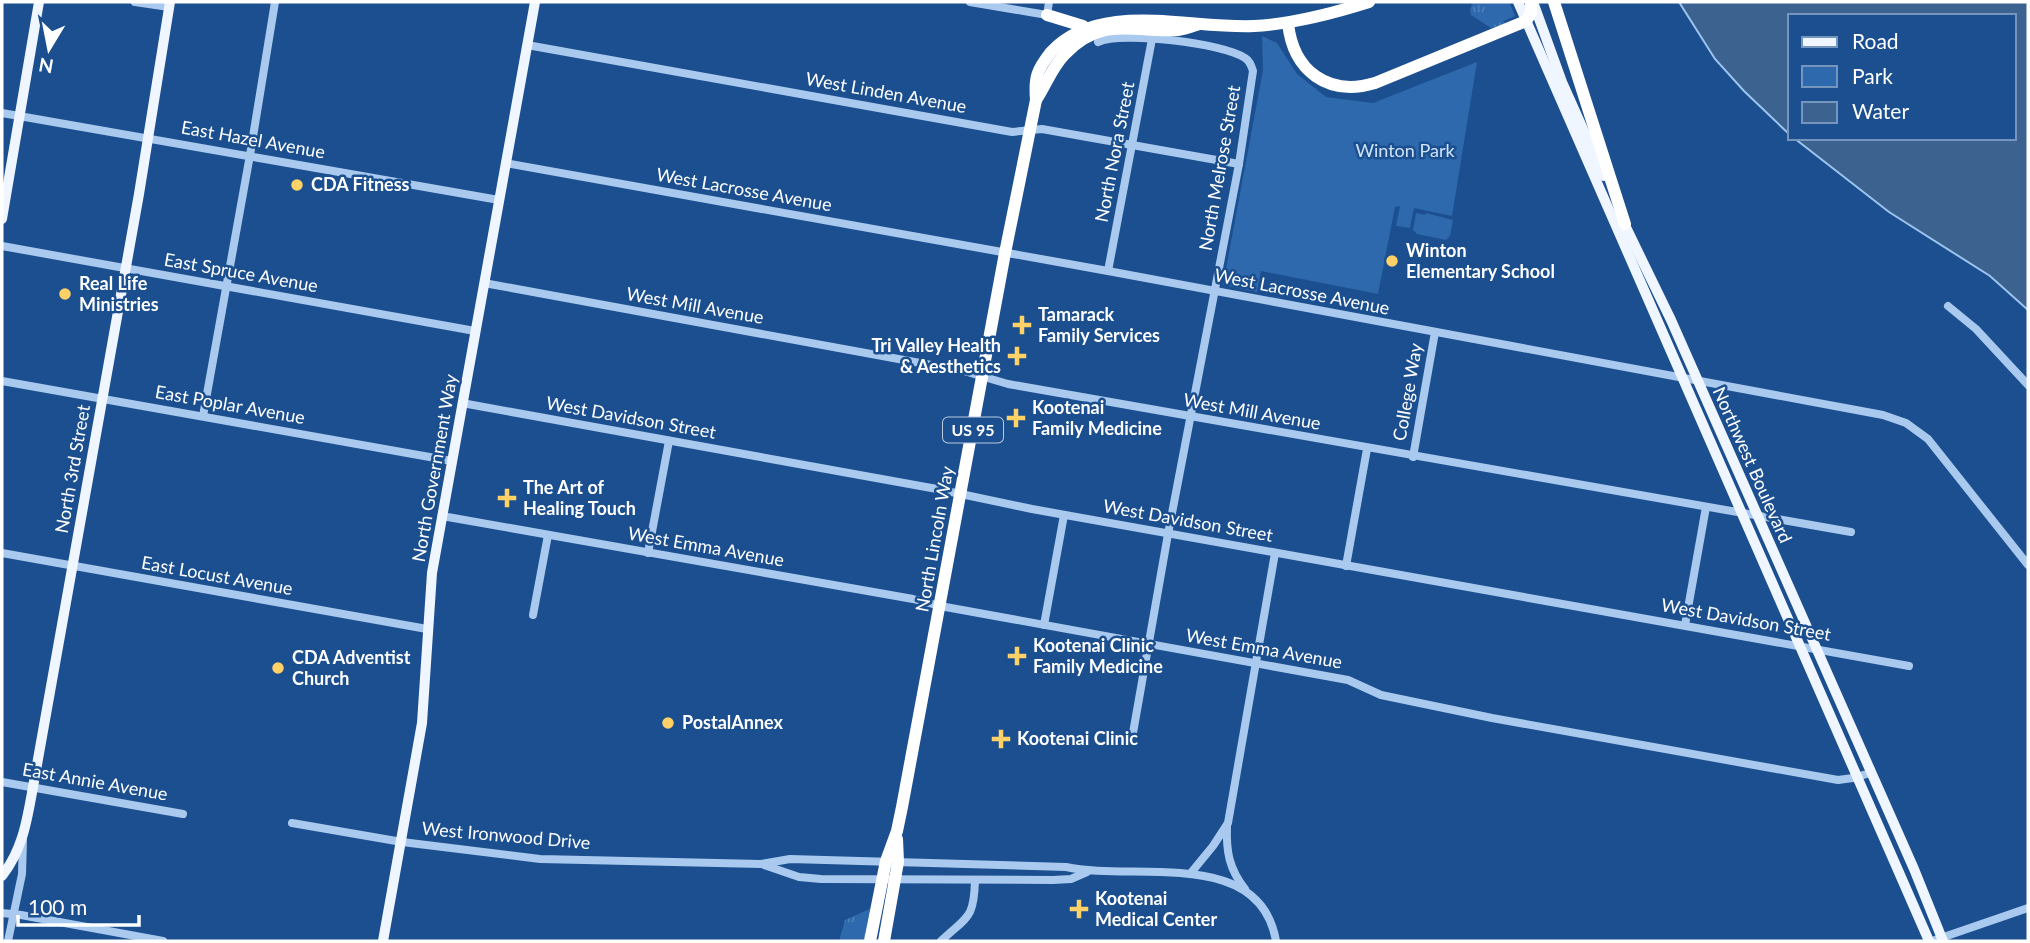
<svg xmlns="http://www.w3.org/2000/svg" width="2030" height="943" font-family="Lato,sans-serif">
	<style>
		.grass { fill: url(#grass-tufts) }
		.park { fill: #2e69ad }
		.water { fill: #3c6290; stroke: #9cc4f0; stroke-width: 2 }
		.lines { fill: none; stroke-linecap: round; stroke-linejoin: round }
		.minor { stroke: #a9c9ee; stroke-width: 8 }
		.major { stroke: #f0f6ff; stroke-width: 10 }
		.highway { stroke: #fff; stroke-width: 12 }
		.poi-dot { fill: #ffd166; stroke: #1b4f8f; stroke-width: 2.5 }
		.labels { text-anchor: middle; stroke-width: 5; stroke-linejoin: round; paint-order: stroke }
		.shield { fill: #1b4f8f; stroke: #bbcadd; stroke-width: 2 }
		.shield-label { font-size: 16px; font-weight: bold; fill: #fff }
		.street-label { font-size: 18px; fill: #fff; stroke: #1b4f8f }
		.park-label { font-size: 18px; fill: #cfe3fa; stroke: #1b4f8f }
		.poi-label { font-size: 18px; font-weight: bold; fill: #fff; stroke: #1b4f8f; text-anchor: start }
	</style>
	<defs>
		<pattern id="grass-tufts" width="24" height="20" patternUnits="userSpaceOnUse" patternTransform="scale(1.75)"><rect width="24" height="20" fill="#2e69ad"/><path d="M3 7l-1-3M5 7V3M7 7l1-3M15 17l-1-3M17 17v-4M19 17l1-3" fill="none" stroke="#4d80b9"/></pattern>
	</defs>
	<rect width="100%" height="100%" fill="#1b4f8f"/>
	<g class="grass">
		<polygon points="1473,2 1509,2 1515,16 1504,21 1505,24 1491,28 1471,15 1470,10"/>
		<polygon points="872,908 865,941 839,941 845,920"/>
	</g>
	<g class="park">
		<polygon points="1262,36 1277,43 1297,74 1326,97 1373,103 1477,62 1452,216 1414,208 1410,228 1396,226 1400,206 1395,207 1378,294 1261,271 1257,292 1223,285 1263,70"/>
		<polygon points="1416,213 1425,215 1426,213 1453,220 1450,236 1446,240 1417,234 1413,230"/>
	</g>
	<polygon class="water" points="1679,2 2028,2 2028,310 1990,276 1889,212 1794,138 2014,138 2014,16 1790,16 1790,135 1744,91 1715,59"/>
	<g class="lines">
		<g class="minor">
			<polyline points="135,2 169,7"/>
			<polyline points="970,2 1047,15 1049,2"/>
			<path d="M 1098,42 C 1122,31 1223,43 1245,58 C 1250,61 1251,65 1253,71 L 1239,164 L 1168,534 L 1133,733"/>
			<polyline points="527,45 1012,132 1042,129 1239,164"/>
			<polyline points="2,113 499,200"/>
			<polyline points="505,163 1108,271 1883,415 1906,423 1928,439 2028,565"/>
			<polyline points="2,246 475,331"/>
			<polyline points="1108,271 1152,39"/>
			<polyline points="484,283 964,371 1008,384 1851,532"/>
			<polyline points="1948,306 1976,329 2028,385"/>
			<polyline points="2,381 452,461"/>
			<polyline points="462,403 937,489 1032,509 1909,666"/>
			<polyline points="203,416 250,155 275,2"/>
			<polyline points="1413,457 1435,332"/>
			<polyline points="442,516 913,599 940,606 1348,680 1381,695 1492,718 1838,780 1853,778 1870,773"/>
			<polyline points="2,553 427,629"/>
			<polyline points="648,553 669,441"/>
			<polyline points="1346,566 1367,449"/>
			<polyline points="533,615 548,535"/>
			<polyline points="1044,625 1064,515"/>
			<polyline points="1685,625 1706,507"/>
			<polyline points="2,782 183,814"/>
			<path d="M 292,823 L 402,842 L 540,859 L 761,864 L 790,859 L 1066,867 C 1133,882 1260,846 1276,941"/>
			<path d="M 1227,826 C 1226,851 1229,869 1245,889"/>
			<polyline points="764,865 799,877 821,879 1053,880 1071,879 1087,872"/>
			<polyline points="1190,874 1213,846 1228,823 1275,553"/>
			<polyline points="2,913 21,915 163,941"/>
			<polyline points="8,941 22,874 23,840"/>
			<path d="M 941,941 C 967,916 974,920 975,880"/>
			<polyline points="1932,941 2028,908"/>
		</g>
		<g class="major">
			<polyline points="1518,2 1929,941"/>
			<polyline points="1533,2 1562,82 1604,176"/>
			<polyline points="2,219 39,2"/>
			<polyline points="1622,219 1671,320 1914,869 1943,941"/>
			<path d="M 2,876 C 23,849 27,820 33,787 L 139,194 L 170,2"/>
			<polyline points="383,941 422,723 432,573 535,2"/>
		</g>
		<g class="highway">
			<polyline points="1554,2 1625,224"/>
			<polyline points="1047,15 1083,26"/>
			<path d="M 1288,23 C 1293,71 1328,97 1375,83 L 1526,21 L 1531,13 L 1531,2"/>
			<path d="M 1036,100 C 1046,85 1052,67 1065,54 C 1102,15 1134,33 1178,30 C 1185,29 1193,26 1199,24"/>
			<path d="M 870,941 L 886,861 L 897,831 L 902,807 L 1005,253 L 1036,100 C 1034,77 1037,70 1051,52 C 1100,0 1188,29 1254,26 C 1293,24 1331,14 1369,2"/>
			<polyline points="884,941 898,862 897,839"/>
		</g>
	</g>
	<g class="poi-dot">
		<circle cx="297" cy="185" r="7"/>
		<circle cx="1392" cy="261" r="7"/>
		<circle cx="65" cy="294" r="7"/>
		<path d="M1018.5 314.5h7v7h7v7h-7v7h-7v-7h-7v-7h7z"/>
		<path d="M1013.5 345.5h7v7h7v7h-7v7h-7v-7h-7v-7h7z"/>
		<path d="M1012.5 407.5h7v7h7v7h-7v7h-7v-7h-7v-7h7z"/>
		<path d="M503.5 487.5h7v7h7v7h-7v7h-7v-7h-7v-7h7z"/>
		<path d="M1013.5 645.5h7v7h7v7h-7v7h-7v-7h-7v-7h7z"/>
		<circle cx="278" cy="668" r="7"/>
		<circle cx="668" cy="723" r="7"/>
		<path d="M997.5 728.5h7v7h7v7h-7v7h-7v-7h-7v-7h7z"/>
		<path d="M1075.5 898.5h7v7h7v7h-7v7h-7v-7h-7v-7h7z"/>
	</g>
	<g class="labels">
		<rect class="shield" x="943" y="417.5" width="60" height="25" rx="5"/>
		<g class="shield-label">
			<text x="973" y="436">US 95</text>
		</g>
		<g class="street-label">
			<text transform="translate(886 93) rotate(10)" y="6">West Linden Avenue</text>
			<text transform="translate(253 140) rotate(10)" y="6">East Hazel Avenue</text>
			<text transform="translate(1115 152) rotate(-79)" y="6">North Nora Street</text>
			<text transform="translate(1220 168) rotate(-80)" y="6">North Melrose Street</text>
			<text transform="translate(744 190) rotate(10)" y="6">West Lacrosse Avenue</text>
			<text transform="translate(241 273) rotate(10)" y="6">East Spruce Avenue</text>
			<text transform="translate(1302 292) rotate(11)" y="6">West Lacrosse Avenue</text>
			<text transform="translate(695 306) rotate(10)" y="6">West Mill Avenue</text>
			<text transform="translate(1408 392) rotate(-80)" y="6">College Way</text>
			<text transform="translate(230 405) rotate(10)" y="6">East Poplar Avenue</text>
			<text transform="translate(1252 412) rotate(10)" y="6">West Mill Avenue</text>
			<text transform="translate(631 418) rotate(10)" y="6">West Davidson Street</text>
			<text transform="translate(1752 465) rotate(66)" y="6">Northwest Boulevard</text>
			<text transform="translate(435 468) rotate(-80)" y="6">North Government Way</text>
			<text transform="translate(73 469) rotate(-80)" y="6">North 3rd Street</text>
			<text transform="translate(1188 521) rotate(10)" y="6">West Davidson Street</text>
			<text transform="translate(935 539) rotate(-80)" y="6">North Lincoln Way</text>
			<text transform="translate(706 547) rotate(10)" y="6">West Emma Avenue</text>
			<text transform="translate(217 576) rotate(10)" y="6">East Locust Avenue</text>
			<text transform="translate(1746 620) rotate(10)" y="6">West Davidson Street</text>
			<text transform="translate(1264 649) rotate(10)" y="6">West Emma Avenue</text>
			<text transform="translate(95 782) rotate(10)" y="6">East Annie Avenue</text>
			<text transform="translate(506 836) rotate(5)" y="6">West Ironwood Drive</text>
		</g>
		<g class="park-label">
			<text x="1405" y="157">Winton Park</text>
		</g>
		<g class="poi-label">
			<text x="311" y="191">CDA Fitness</text>
			<text x="1406" y="257">Winton<tspan x="1406" dy="21">Elementary School</tspan></text>
			<text x="79" y="290">Real Life<tspan x="79" dy="21">Ministries</tspan></text>
			<text x="1038" y="321">Tamarack<tspan x="1038" dy="21">Family Services</tspan></text>
			<text x="1001" y="352" text-anchor="end">Tri Valley Health<tspan x="1001" dy="21">&amp; Aesthetics</tspan></text>
			<text x="1032" y="414">Kootenai<tspan x="1032" dy="21">Family Medicine</tspan></text>
			<text x="523" y="494">The Art of<tspan x="523" dy="21">Healing Touch</tspan></text>
			<text x="1033" y="652">Kootenai Clinic<tspan x="1033" dy="21">Family Medicine</tspan></text>
			<text x="292" y="664">CDA Adventist<tspan x="292" dy="21">Church</tspan></text>
			<text x="682" y="729">PostalAnnex</text>
			<text x="1017" y="745">Kootenai Clinic</text>
			<text x="1095" y="905">Kootenai<tspan x="1095" dy="21">Medical Center</tspan></text>
		</g>
	</g>
	<rect width="2030" height="943" fill="none" stroke="#ffffff" stroke-width="7"/>
	<rect x="1788" y="14" width="228" height="126" fill="#1b4f8f" stroke="#7695bc" stroke-width="2"/>
	<rect x="1802" y="37" width="35" height="10" fill="#f0f6ff" stroke="#7695bc" stroke-width="2"/>
	<text x="1852" y="49" font-size="21" fill="#ffffff">Road</text>
	<rect x="1802" y="66" width="35" height="21" fill="#2e69ad" stroke="#7695bc" stroke-width="2"/>
	<text x="1852" y="84" font-size="21" fill="#ffffff">Park</text>
	<rect x="1802" y="102" width="35" height="21" fill="#3c6290" stroke="#7695bc" stroke-width="2"/>
	<text x="1852" y="119" font-size="21" fill="#ffffff">Water</text>
	<g transform="translate(49 49) rotate(190)" stroke="#1b4f8f" stroke-width="5" paint-order="stroke">
	<path d="M0-5L12 26L0 18L-12 26Z" fill="#ffffff"/>
	<text y="-10" font-size="19" font-weight="bold" text-anchor="middle" fill="#ffffff">N</text>
	</g>
	<path d="M18 915v10h121v-10" fill="none" stroke="#ffffff" stroke-width="3.5"/>
	<text x="28" y="915" font-size="21" fill="#ffffff" stroke="#1b4f8f" stroke-width="5" paint-order="stroke">100 m</text>
</svg>
